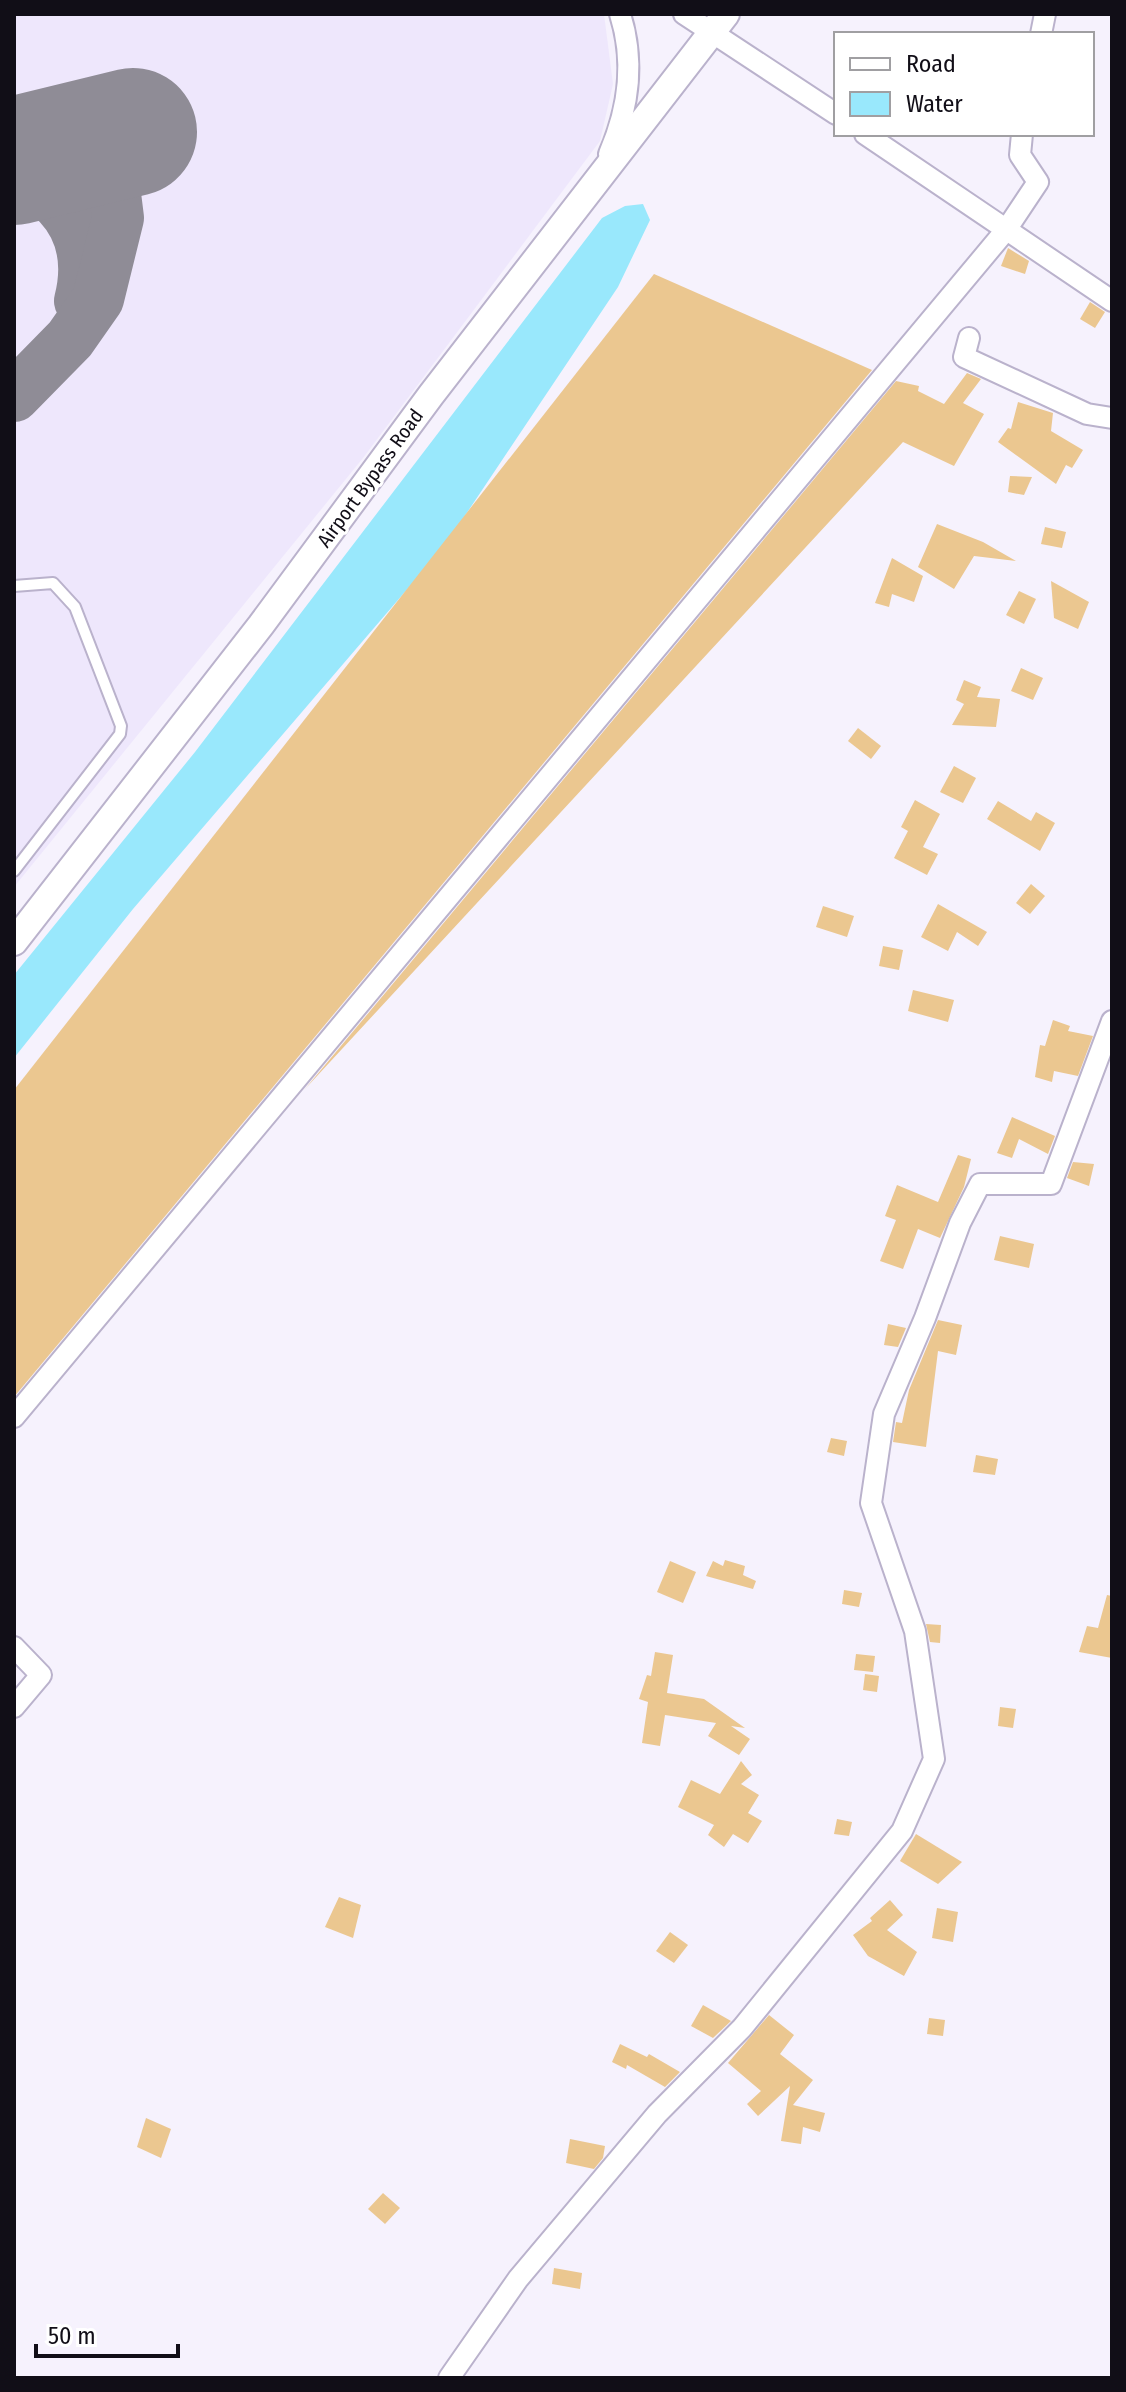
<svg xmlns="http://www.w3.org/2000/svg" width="1126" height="2392" font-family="'Fira Sans Condensed',sans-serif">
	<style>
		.built { fill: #eee7fc }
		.water { fill: #99e8fc }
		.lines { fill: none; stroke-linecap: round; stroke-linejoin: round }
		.taxiway { stroke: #8f8c96; stroke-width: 52 }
		.runway { stroke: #8f8c96; stroke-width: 128 }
		.building { fill: #ebc790 }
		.service-casing { stroke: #bab2cc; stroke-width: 14 }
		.minor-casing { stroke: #bab2cc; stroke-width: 24 }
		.tertiary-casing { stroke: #bab2cc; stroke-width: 30 }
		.service { stroke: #fff; stroke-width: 10 }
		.minor { stroke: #fff; stroke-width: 20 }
		.tertiary { stroke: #fff; stroke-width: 26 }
		.labels { text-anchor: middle; stroke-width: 6; stroke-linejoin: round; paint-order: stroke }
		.street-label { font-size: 20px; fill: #110e17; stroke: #fff }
	</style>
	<rect width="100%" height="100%" fill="#f6f2fd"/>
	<polygon class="built" points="14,14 604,14 613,84 600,141 363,458 14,887"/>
	<polygon class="water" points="643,204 650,220 618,287 446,544 133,909 14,1058 14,975 195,752 602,218 625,206"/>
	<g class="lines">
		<g class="taxiway">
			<path d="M 14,174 C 69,198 95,242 80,301"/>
			<polyline points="14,396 70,339 98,299 118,218 108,138"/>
		</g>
		<polyline class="runway" points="14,161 133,132"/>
	</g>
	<g class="building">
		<polygon points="1008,248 1029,261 1025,274 1001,266"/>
		<polygon points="654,274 872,370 14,1397 14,1090"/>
		<polygon points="1090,302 1105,312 1095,328 1080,319"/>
		<polygon points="967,373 981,379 963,403 984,414 954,466 903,442 305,1089 896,381 919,386 918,391 944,404"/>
		<polygon points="1018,402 1053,413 1051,431 1083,450 1072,468 1066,465 1056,484 998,442 1008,428 1011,429"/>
		<polygon points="1010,476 1032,477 1024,495 1008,492"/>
		<polygon points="937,524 983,542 1016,561 974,556 954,589 918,567"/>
		<polygon points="1045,527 1066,532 1062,548 1041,544"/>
		<polygon points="892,558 923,576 914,602 892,594 889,607 875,603"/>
		<polygon points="1051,581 1089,602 1078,629 1054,618"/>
		<polygon points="1019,591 1036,599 1024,624 1006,615"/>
		<polygon points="1021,668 1043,678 1033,700 1011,691"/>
		<polygon points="964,680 981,687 977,697 1000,699 996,727 952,725 964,704 956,700"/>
		<polygon points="858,728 881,746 871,759 848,741"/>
		<polygon points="954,766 976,778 963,803 940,792"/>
		<polygon points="915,800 940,814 923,847 938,854 927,875 894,858 908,831 901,827"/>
		<polygon points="998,801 1031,821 1036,812 1055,823 1040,851 987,819"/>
		<polygon points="1031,884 1045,896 1030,914 1016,903"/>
		<polygon points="938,904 987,932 978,946 957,932 948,951 921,937"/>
		<polygon points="823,906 854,916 847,937 816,927"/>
		<polygon points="883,946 903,950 899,970 879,966"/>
		<polygon points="913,990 954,1000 948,1022 908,1011"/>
		<polygon points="1053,1020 1070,1026 1068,1031 1093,1036 1078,1076 1054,1071 1052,1082 1035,1077 1040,1045 1045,1046"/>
		<polygon points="1012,1117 1055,1136 1048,1154 1019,1139 1012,1158 997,1153"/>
		<polygon points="958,1155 971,1159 964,1187 940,1238 918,1229 903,1269 880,1261 896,1220 885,1216 897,1185 938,1202"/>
		<polygon points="1073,1162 1094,1164 1089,1186 1067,1178"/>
		<polygon points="1000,1236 1034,1244 1029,1268 994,1260"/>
		<polygon points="938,1320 962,1325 956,1355 938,1351 926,1447 893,1442 896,1422 902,1423 909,1390"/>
		<polygon points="888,1324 906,1328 898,1347 884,1345"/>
		<polygon points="831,1438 847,1441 844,1456 827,1452"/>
		<polygon points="976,1455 998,1459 995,1475 973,1472"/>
		<polygon points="725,1560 745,1566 743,1575 756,1581 753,1589 706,1576 713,1561 723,1566"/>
		<polygon points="670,1561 696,1572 683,1603 657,1592"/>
		<polygon points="844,1590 862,1593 859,1607 842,1604"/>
		<polygon points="1107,1595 1112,1596 1112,1658 1079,1652 1087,1626 1098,1628"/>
		<polygon points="926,1624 941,1625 940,1643 930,1642"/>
		<polygon points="655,1652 673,1655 667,1693 704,1699 745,1728 731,1726 750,1739 739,1755 708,1736 716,1723 665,1715 660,1746 642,1743 648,1702 639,1699 647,1675 651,1676"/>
		<polygon points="856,1654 875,1656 873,1672 854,1670"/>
		<polygon points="865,1674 879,1676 877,1692 863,1690"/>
		<polygon points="1000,1707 1016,1709 1013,1728 998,1726"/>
		<polygon points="741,1761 752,1775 741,1784 759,1795 748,1813 762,1821 748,1843 733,1834 724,1847 708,1835 714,1825 678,1807 691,1780 720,1794"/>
		<polygon points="837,1819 852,1822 849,1836 834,1834"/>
		<polygon points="916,1834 962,1862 938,1884 900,1861"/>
		<polygon points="339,1897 361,1905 353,1938 325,1927"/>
		<polygon points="890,1900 903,1915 887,1930 917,1952 904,1976 868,1956 853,1935 872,1921 870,1918"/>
		<polygon points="937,1908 958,1912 953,1942 932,1938"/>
		<polygon points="670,1932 688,1945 674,1963 656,1951"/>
		<polygon points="703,2005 731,2021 713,2038 691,2026"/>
		<polygon points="769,2015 794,2035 780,2054 813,2080 793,2105 825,2113 820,2132 803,2127 801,2144 781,2141 790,2086 758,2116 747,2104 761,2091 728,2063"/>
		<polygon points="929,2018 945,2020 943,2036 927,2034"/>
		<polygon points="620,2044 647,2057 649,2054 680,2072 665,2087 627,2065 626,2069 612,2062"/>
		<polygon points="146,2118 171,2129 161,2158 137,2147"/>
		<polygon points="570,2139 605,2146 603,2158 594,2169 566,2163"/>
		<polygon points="383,2193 400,2208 385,2224 368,2209"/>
		<polygon points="554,2268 582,2273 580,2289 552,2284"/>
	</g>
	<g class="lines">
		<g class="service-casing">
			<polyline id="service" points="14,586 53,583 75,607 121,726 120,734 14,871"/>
		</g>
		<g class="minor-casing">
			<g id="minor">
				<polyline points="684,14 836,114"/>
				<polyline points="1041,34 1045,14"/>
				<polyline points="865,134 1112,301"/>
				<path d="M 609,154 C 629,108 635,61 620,14"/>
				<polyline points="969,338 964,357 1087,414 1112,418"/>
				<polyline points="14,1417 1006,230 1038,182 1020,155 1022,134"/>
				<polyline points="14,1647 41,1675 14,1707"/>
				<polyline points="449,2378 518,2279 657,2114 742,2028 902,1831 934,1759 915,1631 871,1503 884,1414 925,1318 960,1223 980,1184 1051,1184 1112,1021"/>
			</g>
		</g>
		<g class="tertiary-casing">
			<polyline id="tertiary" points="14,942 261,625 431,395 726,14"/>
		</g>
		<use href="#service" class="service"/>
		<use href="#minor" class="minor"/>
		<use href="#tertiary" class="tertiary"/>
	</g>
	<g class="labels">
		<g class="street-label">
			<text transform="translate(370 478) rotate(-54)" y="7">Airport Bypass Road</text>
		</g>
	</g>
	<rect width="1126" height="2392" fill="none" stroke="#110e17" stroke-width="32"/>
	<rect x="834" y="32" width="260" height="104" fill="#ffffff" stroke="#a09fa2" stroke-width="2"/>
	<rect x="850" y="58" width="40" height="12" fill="#ffffff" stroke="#a09fa2" stroke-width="2"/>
	<text x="906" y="72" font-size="24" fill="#110e17">Road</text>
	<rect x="850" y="92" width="40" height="24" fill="#99e8fc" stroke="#a09fa2" stroke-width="2"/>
	<text x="906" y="112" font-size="24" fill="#110e17">Water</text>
	<path d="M36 2344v12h142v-12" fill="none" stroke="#110e17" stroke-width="4"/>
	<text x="48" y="2344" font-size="24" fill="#110e17" stroke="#ffffff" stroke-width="6" paint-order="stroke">50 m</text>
</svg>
